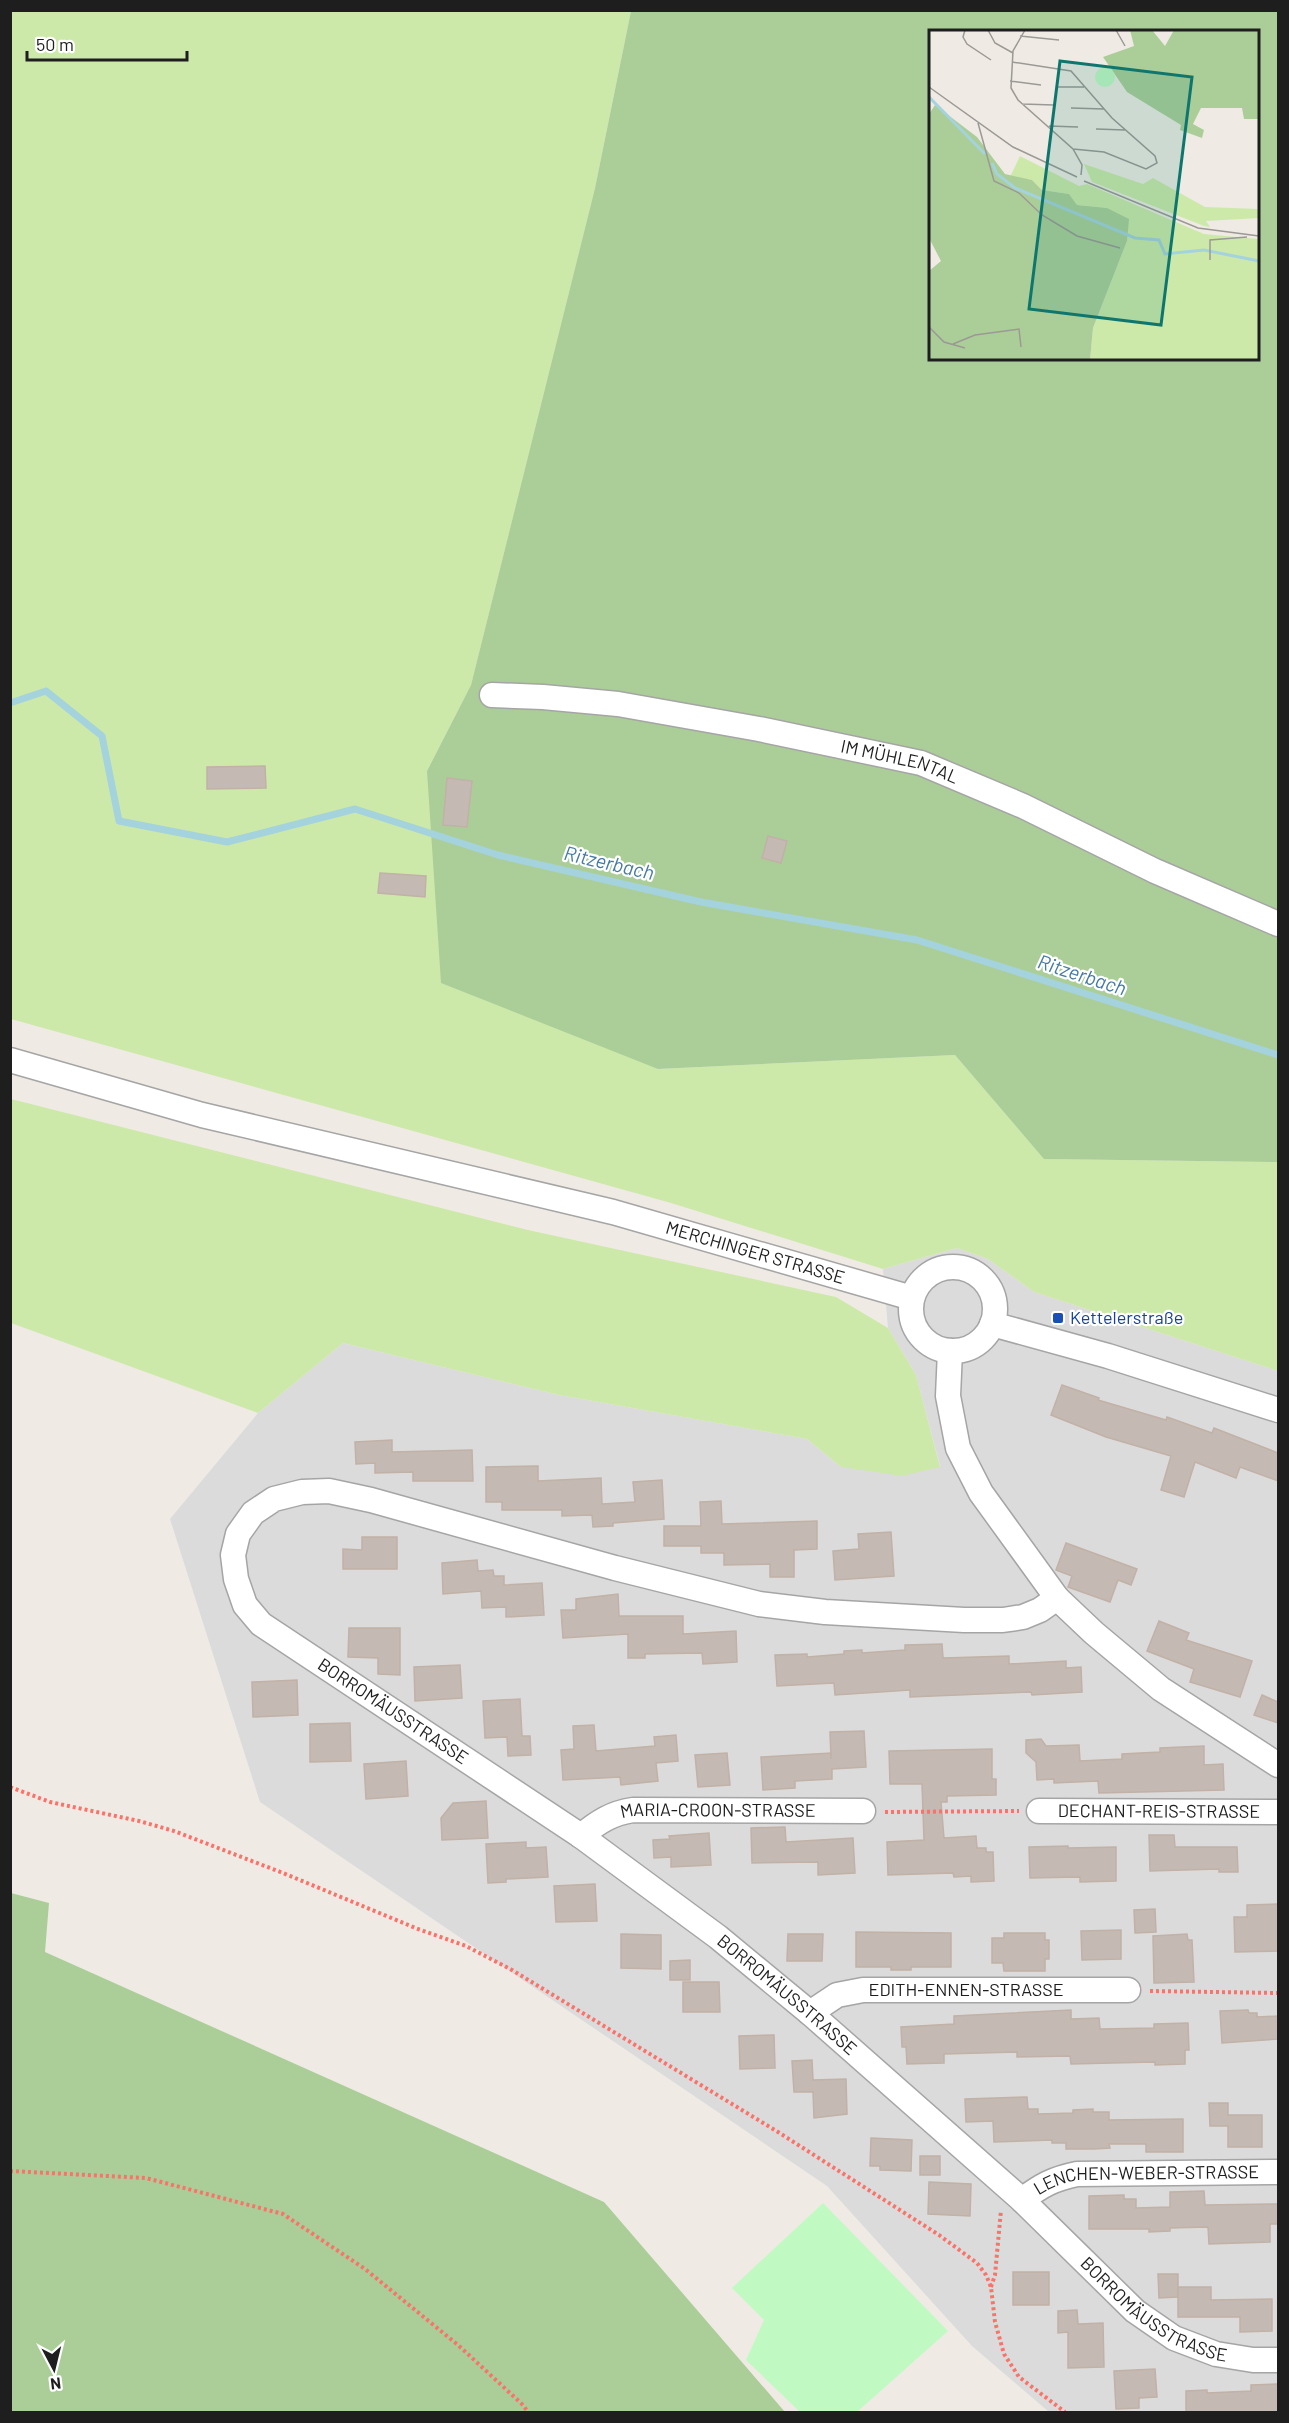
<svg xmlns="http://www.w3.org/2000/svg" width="1289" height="2423" font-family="Barlow,sans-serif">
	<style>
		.residential { fill: #dcdbdb }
		.grass { fill: #cce9aa }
		.forest { fill: #abce99; fill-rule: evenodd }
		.park { fill: #c1f9c3 }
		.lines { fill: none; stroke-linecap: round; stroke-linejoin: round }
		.stream { stroke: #a4d2dd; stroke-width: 7 }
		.building { fill: #c4bab3; stroke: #c1b1a6; stroke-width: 1.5 }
		.minor-casing { stroke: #a5a5a5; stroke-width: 27 }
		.path { stroke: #fa736a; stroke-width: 4; stroke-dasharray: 3 3; stroke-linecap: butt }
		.minor { stroke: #fff; stroke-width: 24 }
		.transit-dot { fill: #1a4fb4; stroke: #fff; stroke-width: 2 }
		.labels { text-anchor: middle; stroke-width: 4.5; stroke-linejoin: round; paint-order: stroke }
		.street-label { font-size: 18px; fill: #1e1e1e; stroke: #fff }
		.transit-label { font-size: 18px; fill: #164399; stroke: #fff; text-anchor: start }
		.water-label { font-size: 20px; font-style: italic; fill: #477aa6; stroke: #fff }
		.inset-river { fill: none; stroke: #a4d2dd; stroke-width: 3 }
		.inset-road { fill: none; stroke: #9b9995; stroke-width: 1.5 }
		.view { fill: #0f766e; fill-opacity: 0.15; stroke: #0f766e; stroke-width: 3 }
		.inset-edge { fill: none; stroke: #1e1e1e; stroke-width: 3 }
	</style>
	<rect width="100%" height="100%" fill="#efebe4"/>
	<polygon class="residential" points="957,1248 988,1259 1034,1292 1278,1371 1278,2412 1049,2412 972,2346 827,2186 260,1802 170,1519 258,1413 343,1343 559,1395 807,1439 841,1467 940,1466 916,1375 888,1328 883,1269"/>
	<g class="grass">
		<polygon points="10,11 631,11 595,188 471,685 427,771 658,1069 955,1055 1045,1159 1278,1162 1278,1371 1034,1292 988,1259 957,1248 883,1269 671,1203 11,1019"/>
		<polygon points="11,1099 528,1230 836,1297 888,1328 916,1375 940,1467 902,1476 841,1467 807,1439 559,1395 343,1343 258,1413 11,1323"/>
	</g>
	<g class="forest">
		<path d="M 631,11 L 1278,11 L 1278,1162 L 1044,1159 L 955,1055 L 658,1069 L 441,983 L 427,771 L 471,685 L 595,188 ZM 930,32 L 1258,32 L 1258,358 L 930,358 Z"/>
		<polygon points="11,1893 49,1903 45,1952 604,2202 785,2412 11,2412"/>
	</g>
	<polygon class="park" points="823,2203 948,2331 857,2412 800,2412 746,2360 764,2320 732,2288"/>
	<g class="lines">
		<polyline class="stream" points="10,703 46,691 102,736 119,821 227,842 355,809 498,855 701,902 917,940 1278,1055"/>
	</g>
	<g class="building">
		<polygon points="265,766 266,788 207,789 207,767"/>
		<polygon points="447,778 472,781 467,827 443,825"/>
		<polygon points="768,836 787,841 781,863 762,858"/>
		<polygon points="380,873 426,876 425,897 378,893"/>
		<polygon points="1062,1385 1099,1398 1098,1400 1166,1420 1167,1417 1212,1433 1214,1428 1278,1453 1278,1481 1240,1467 1236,1478 1195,1462 1184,1497 1161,1490 1171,1456 1106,1437 1051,1415"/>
		<polygon points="392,1440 392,1452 472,1450 473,1481 413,1481 413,1472 375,1473 375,1463 356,1464 355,1442"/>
		<polygon points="538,1466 538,1481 601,1478 602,1504 635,1502 633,1482 662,1480 664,1519 613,1523 613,1526 593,1527 592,1515 562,1516 562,1510 502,1510 502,1502 486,1502 486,1467"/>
		<polygon points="721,1501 722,1524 817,1521 817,1549 794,1550 794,1577 770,1577 770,1564 724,1565 724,1553 701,1553 701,1546 664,1546 664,1526 701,1526 700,1502"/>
		<polygon points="891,1532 894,1576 835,1580 833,1551 859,1549 858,1534"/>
		<polygon points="362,1537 397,1537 397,1569 343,1569 343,1549 362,1550"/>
		<polygon points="1066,1543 1137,1569 1131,1585 1118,1580 1110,1602 1068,1587 1072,1576 1056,1570"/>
		<polygon points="477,1560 478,1571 493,1570 494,1576 504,1576 504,1585 542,1583 544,1615 506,1617 506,1607 482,1608 481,1591 443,1594 442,1563"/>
		<polygon points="618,1594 619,1616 683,1616 683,1634 736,1631 737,1662 703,1664 702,1653 645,1654 645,1658 628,1658 628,1634 563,1638 561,1610 576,1610 576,1599"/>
		<polygon points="1159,1621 1189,1633 1186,1640 1252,1661 1240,1697 1190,1682 1194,1669 1147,1651"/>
		<polygon points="349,1628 400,1628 400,1675 378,1674 378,1658 348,1657"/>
		<polygon points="942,1644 943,1658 1009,1656 1009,1664 1066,1661 1066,1668 1081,1667 1082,1692 1032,1695 1031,1692 910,1697 910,1690 835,1695 834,1683 777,1686 775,1655 807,1654 807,1657 844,1654 844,1651 862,1650 862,1653 905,1650 905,1645"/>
		<polygon points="460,1665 462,1698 415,1701 414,1667"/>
		<polygon points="297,1680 298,1715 253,1717 252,1682"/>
		<polygon points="1262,1695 1278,1702 1278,1723 1254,1715"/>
		<polygon points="520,1699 522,1736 530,1736 531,1755 508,1756 507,1737 485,1738 483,1701"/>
		<polygon points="350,1723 351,1761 310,1762 310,1724"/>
		<polygon points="594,1725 596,1751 655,1746 654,1737 676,1735 678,1761 656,1763 658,1781 621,1785 620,1777 563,1780 561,1750 574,1749 573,1726"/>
		<polygon points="864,1731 866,1767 832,1769 832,1779 795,1781 795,1788 763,1790 761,1757 831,1753 831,1759 830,1732"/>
		<polygon points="1041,1739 1046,1746 1079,1745 1080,1761 1122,1759 1122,1754 1160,1752 1160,1748 1204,1746 1204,1765 1223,1764 1224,1790 1099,1793 1098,1781 1054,1783 1054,1779 1037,1780 1036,1762 1026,1753 1026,1740"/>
		<polygon points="992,1749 992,1779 996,1779 996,1795 947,1796 947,1802 941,1802 944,1838 976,1836 977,1848 986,1848 986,1852 993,1852 994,1881 971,1882 971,1876 954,1877 953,1873 888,1875 887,1842 924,1840 922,1784 890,1784 889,1751"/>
		<polygon points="727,1753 730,1785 698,1787 695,1755"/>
		<polygon points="406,1761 408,1796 366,1799 364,1764"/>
		<polygon points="486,1801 488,1838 442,1840 441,1818 453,1803"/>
		<polygon points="785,1827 786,1842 853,1838 855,1873 818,1875 818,1862 752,1863 751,1828"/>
		<polygon points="709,1833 711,1865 671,1867 671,1857 654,1858 653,1840 670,1839 669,1836"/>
		<polygon points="1149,1835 1174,1835 1175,1847 1237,1847 1238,1872 1219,1872 1219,1869 1150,1871"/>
		<polygon points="526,1842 526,1848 546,1847 548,1877 506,1879 506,1882 488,1883 486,1844"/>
		<polygon points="1068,1846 1068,1848 1116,1847 1116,1881 1080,1882 1080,1877 1030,1878 1029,1847"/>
		<polygon points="595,1884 597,1921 556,1922 554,1886"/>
		<polygon points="1278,1904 1278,1951 1235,1952 1234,1917 1247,1917 1247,1905"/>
		<polygon points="1155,1909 1156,1932 1135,1933 1134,1910"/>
		<polygon points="1121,1930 1121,1959 1082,1960 1081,1931"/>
		<polygon points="856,1932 951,1933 951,1967 911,1967 911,1970 891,1970 891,1967 856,1967"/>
		<polygon points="1004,1933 1045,1933 1045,1940 1049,1940 1049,1959 1045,1959 1045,1971 1004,1971 1003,1963 992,1963 992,1938 1004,1938"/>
		<polygon points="621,1934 661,1935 661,1969 621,1968"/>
		<polygon points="788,1934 823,1934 822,1961 787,1961"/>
		<polygon points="1187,1934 1188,1940 1192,1940 1194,1982 1154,1983 1153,1936"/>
		<polygon points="690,1960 690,1980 670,1980 670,1961"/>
		<polygon points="683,1982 719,1982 720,2012 683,2012"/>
		<polygon points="1071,2010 1071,2019 1099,2018 1100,2029 1154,2028 1154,2024 1188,2023 1189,2050 1185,2050 1185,2064 1155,2065 1155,2062 1071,2064 1070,2056 1017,2057 1017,2052 944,2054 944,2063 907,2064 906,2047 902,2047 901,2027 954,2024 954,2016"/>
		<polygon points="1248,2010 1249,2013 1257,2013 1257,2017 1278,2016 1278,2039 1222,2043 1220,2011"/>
		<polygon points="774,2035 775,2068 740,2069 739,2036"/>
		<polygon points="812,2060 813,2080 846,2079 847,2114 814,2118 813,2092 794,2092 792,2061"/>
		<polygon points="1027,2097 1028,2109 1038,2109 1038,2114 1073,2113 1073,2110 1093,2109 1093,2112 1109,2112 1109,2120 1183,2119 1183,2152 1146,2152 1146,2144 1109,2144 1110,2148 1094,2149 1066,2149 1066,2143 1052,2143 1052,2140 994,2142 993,2121 966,2122 965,2099"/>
		<polygon points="1209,2103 1228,2103 1228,2115 1262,2115 1262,2147 1228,2147 1228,2126 1210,2126"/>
		<polygon points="871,2138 912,2140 911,2171 880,2170 880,2166 870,2166"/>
		<rect x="920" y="2156" width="20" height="19"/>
		<polygon points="929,2182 971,2184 970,2216 928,2214"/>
		<polygon points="1204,2191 1205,2205 1278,2204 1278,2224 1270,2224 1270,2242 1209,2244 1208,2227 1170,2228 1170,2231 1149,2232 1149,2229 1089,2229 1089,2196 1124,2195 1124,2199 1136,2199 1136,2208 1170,2207 1170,2192"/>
		<rect x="1013" y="2272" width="36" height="33"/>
		<polygon points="1158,2274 1178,2274 1178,2297 1159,2298"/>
		<polygon points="1178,2287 1211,2287 1211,2300 1272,2299 1272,2331 1240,2332 1240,2317 1178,2317"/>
		<polygon points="1077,2310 1078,2324 1103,2323 1104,2367 1068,2368 1068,2332 1058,2333 1058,2311"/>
		<polygon points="1155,2369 1157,2397 1139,2398 1139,2408 1116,2409 1114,2371"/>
		<polygon points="1278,2384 1278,2412 1186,2412 1186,2391 1207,2390 1207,2393 1251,2391 1251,2385"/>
	</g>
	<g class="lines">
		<g class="minor-casing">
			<g id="minor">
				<path id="s1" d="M 492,695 L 543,697 L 618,704 L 759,729 L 921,763 L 1023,806 L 1155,871 L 1278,924"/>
				<path id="s2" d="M 10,1060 L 202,1115 L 613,1212 L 912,1298"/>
				<circle cx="953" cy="1309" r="42"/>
				<polyline points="992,1324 1108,1356 1278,1410"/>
				<polyline points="950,1351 948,1396 958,1448 981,1493 1057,1598 1094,1633 1161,1689 1278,1765"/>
				<path id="s3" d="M 1057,1598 L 1040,1610 L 1023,1617 L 1003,1620 L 964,1620 L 825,1612 L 759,1604 L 615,1568 L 371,1500 L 329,1491 L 302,1492 L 274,1499 L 253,1513 L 238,1534 L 233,1555 L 236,1579 L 245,1605 L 261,1624 L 581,1836 L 718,1937 L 810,2013 L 1022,2200 L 1135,2311 L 1174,2338 L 1216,2354 L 1253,2360 L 1278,2360"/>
				<path id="s4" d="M 1039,1811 L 1278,1812"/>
				<path id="s5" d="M 581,1836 C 598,1822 612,1813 633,1810 L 863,1811"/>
				<path id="s6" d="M 810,2013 L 837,1995 L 863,1990 L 1128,1990"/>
				<path id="s7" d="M 1022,2200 C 1042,2185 1053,2179 1077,2174 L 1278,2172"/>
			</g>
		</g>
		<g class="path">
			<polyline points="10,1787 50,1802 139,1821 174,1831 283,1873 418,1929 466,1946 512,1970 778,2132 939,2235 977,2263 986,2275 991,2287 995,2322 1004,2354 1019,2377 1065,2412"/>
			<polyline points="885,1812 1019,1811"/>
			<polyline points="1150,1991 1278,1993"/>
			<polyline points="10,2171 146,2178 283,2214 365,2269 458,2345 523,2405 528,2412"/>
			<polyline points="991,2287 995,2275 1001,2210"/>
		</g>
		<use href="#minor" class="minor"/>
	</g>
	<rect class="transit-dot" x="1052" y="1312" width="12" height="12" rx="3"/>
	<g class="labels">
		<g class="street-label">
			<text dy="6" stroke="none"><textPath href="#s1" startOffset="414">IM MÜHLENTAL</textPath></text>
			<text dy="6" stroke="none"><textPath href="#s2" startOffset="770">MERCHINGER STRASSE</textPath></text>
			<text dy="6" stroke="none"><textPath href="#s3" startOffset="1112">BORROMÄUSSTRASSE</textPath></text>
			<text dy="6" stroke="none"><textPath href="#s4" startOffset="120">DECHANT-REIS-STRASSE</textPath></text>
			<text dy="6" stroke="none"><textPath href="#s5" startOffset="144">MARIA-CROON-STRASSE</textPath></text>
			<text dy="6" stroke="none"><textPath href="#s6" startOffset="162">EDITH-ENNEN-STRASSE</textPath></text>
			<text dy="6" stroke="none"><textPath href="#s3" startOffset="1598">BORROMÄUSSTRASSE</textPath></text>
			<text dy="6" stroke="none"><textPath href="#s7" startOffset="130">LENCHEN-WEBER-STRASSE</textPath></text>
			<text dy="6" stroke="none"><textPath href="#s3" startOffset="2084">BORROMÄUSSTRASSE</textPath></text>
		</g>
		<g class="transit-label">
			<text x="1070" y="1324">Kettelerstraße</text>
		</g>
		<g class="water-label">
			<text transform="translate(609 863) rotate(13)" y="7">Ritzerbach</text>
			<text transform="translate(1082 975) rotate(18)" y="7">Ritzerbach</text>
		</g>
	</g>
	<g transform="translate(929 30)">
		<rect width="330" height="330" fill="#efebe4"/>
		<path d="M 91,126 L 150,156 L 158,154 L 275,204 L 330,209 L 330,330 L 161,330 L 164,298 L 198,211 L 178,178 L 148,175 L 140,164 L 113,160 L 103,150 L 81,147 ZM 155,134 L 214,154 L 224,148 L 276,177 L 330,179 L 330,188 L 277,191 L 281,197 L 275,196 L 163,152 Z" fill="#cce9aa"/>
		<path d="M 201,0 L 223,0 L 236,16 L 245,0 L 330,0 L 330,89 L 315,89 L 313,78 L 272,78 L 264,94 L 275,100 L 273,108 L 251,100 L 252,95 L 198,62 L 174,27 L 205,16 ZM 6,75 L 48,107 L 76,144 L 103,150 L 113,160 L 140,164 L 148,175 L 178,178 L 200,189 L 198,211 L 164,298 L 161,330 L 0,330 L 0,241 L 12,231 L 0,208 L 0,84 Z" fill="#abce99"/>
		<path d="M166 47a10 10 0 1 1 20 0a10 10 0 1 1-20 0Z" fill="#c1f9c3"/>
		<path class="inset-river" d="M 0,67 L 56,124M 63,133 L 68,144 L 86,158 L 206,208 L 230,210 L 236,224 L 275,220 L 330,231"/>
		<path class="inset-road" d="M 36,0 L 34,7 L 38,14 L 62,30M 59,0 L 66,13 L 84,23M 96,0 L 84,21 L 82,58 L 89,70 L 144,119 L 153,135 L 152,145M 187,0 L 196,16M 91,6 L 130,10M 83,32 L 142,41 L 183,88 L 226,126 L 228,133 L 217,139 L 175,122 L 144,119M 81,51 L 112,55M 0,57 L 84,117 L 148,147M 129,57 L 155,57M 93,74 L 125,75M 142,78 L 175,79M 49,93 L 65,151 L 90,163 L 113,185 L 148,206 L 191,218M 120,96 L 149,97M 167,99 L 196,100M 155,151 L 269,198 L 330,206M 281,230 L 281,210 L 318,207M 0,297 L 15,312 L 36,318M 24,314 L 46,305 L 90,299 L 92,317"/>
		<path class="view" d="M 131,31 L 263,47 L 232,295 L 100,279 Z"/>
		<rect width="330" height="330" class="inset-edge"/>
	</g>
	<rect width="1289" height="2423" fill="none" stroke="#1e1e1e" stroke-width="24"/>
	<g transform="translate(54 2369) rotate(173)" stroke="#ffffff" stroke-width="4.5" paint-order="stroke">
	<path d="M0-4.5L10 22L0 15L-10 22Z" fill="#1e1e1e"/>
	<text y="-9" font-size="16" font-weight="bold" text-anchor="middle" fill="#1e1e1e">N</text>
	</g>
	<path d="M27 51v9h160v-9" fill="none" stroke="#1e1e1e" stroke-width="3"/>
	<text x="36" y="51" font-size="18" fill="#1e1e1e" stroke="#ffffff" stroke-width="4.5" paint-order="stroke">50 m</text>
</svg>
